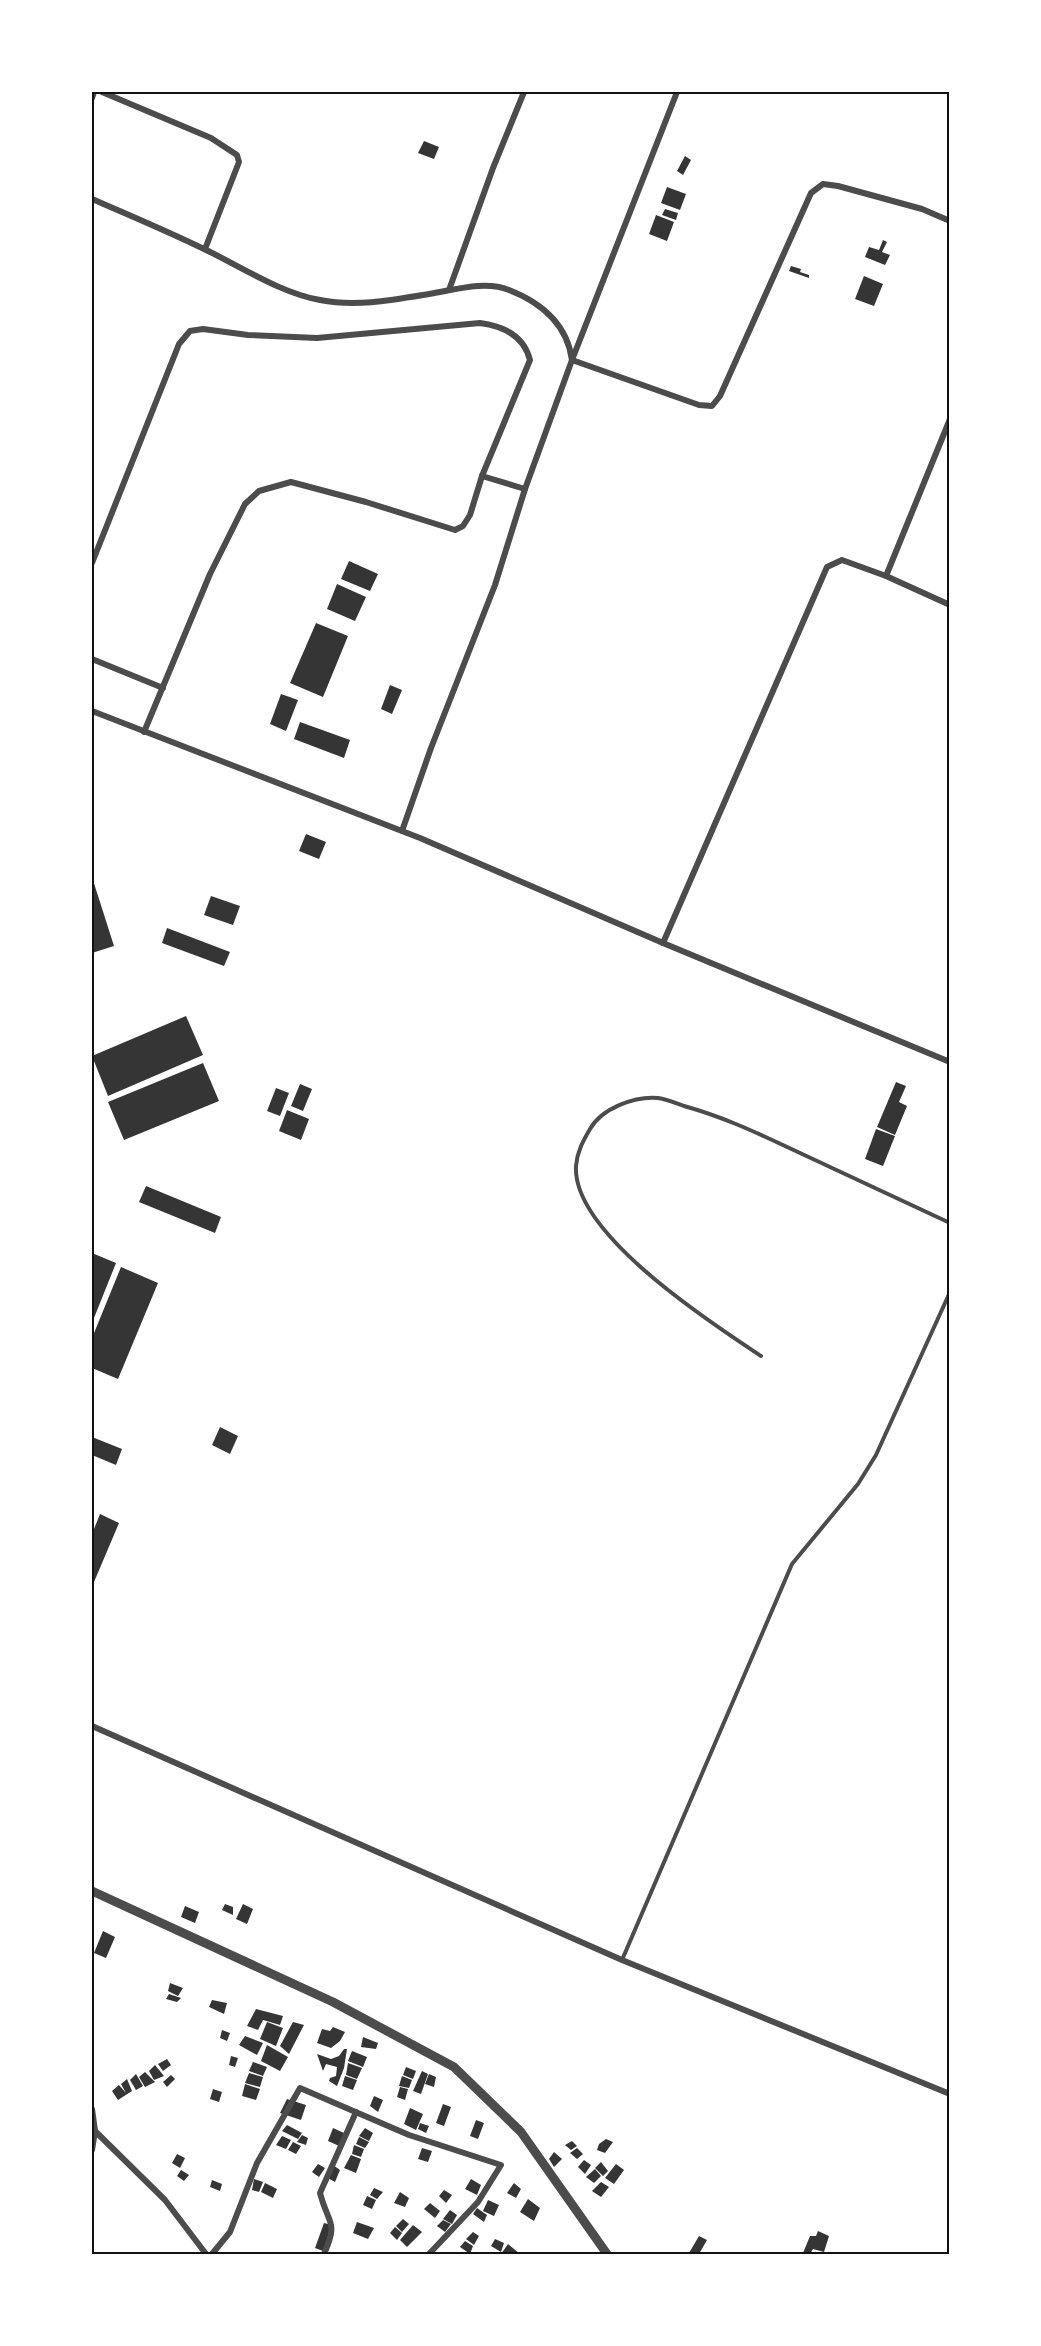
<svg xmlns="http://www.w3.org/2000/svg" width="1041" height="2346" font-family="'Varela Round',sans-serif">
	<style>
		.building { fill: #353535 }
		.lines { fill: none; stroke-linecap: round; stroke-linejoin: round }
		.service { stroke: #4c4c4c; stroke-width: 4 }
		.minor { stroke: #4c4c4c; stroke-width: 6 }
		.tertiary { stroke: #4c4c4c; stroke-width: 9 }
		.neatline { fill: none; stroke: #111; stroke-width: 2 }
	</style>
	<rect width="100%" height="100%" fill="#fff"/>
	<g class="building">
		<polygon points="424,141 439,147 434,159 418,153"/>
		<polygon points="685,156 691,160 683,175 677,171"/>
		<polygon points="667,187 686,194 680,210 661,203"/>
		<polygon points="665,209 678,213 676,220 662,215"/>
		<polygon points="656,215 674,222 667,241 649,234"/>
		<polygon points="883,240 887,242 882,252 890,255 885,265 865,257 869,247 879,250"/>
		<polygon points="791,266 801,269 800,272 809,275 809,278 789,271"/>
		<polygon points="864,276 883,284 874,306 855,299"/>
		<polygon points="349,561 378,574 370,591 341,579"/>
		<polygon points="337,584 366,597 355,621 327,609"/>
		<polygon points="316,623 348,636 323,697 290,683"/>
		<polygon points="390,685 402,690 392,714 381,709"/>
		<polygon points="281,694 298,700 286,731 270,724"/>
		<polygon points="300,722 350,740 344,758 294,739"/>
		<polygon points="306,834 326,842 319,859 299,851"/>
		<polygon points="92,877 114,946 92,953"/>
		<polygon points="211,896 240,906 233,925 204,915"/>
		<polygon points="167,928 230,952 224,966 162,943"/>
		<polygon points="186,1016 203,1055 108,1096 92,1056"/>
		<polygon points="203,1063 219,1101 124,1140 108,1102"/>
		<polygon points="896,1082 906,1086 899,1102 907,1106 895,1135 877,1127"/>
		<polygon points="300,1084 312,1089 303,1111 291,1106"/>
		<polygon points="276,1088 289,1093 280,1116 267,1111"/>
		<polygon points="287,1110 309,1119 301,1140 279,1131"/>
		<polygon points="876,1129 895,1136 883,1166 865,1159"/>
		<polygon points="146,1186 221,1217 215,1233 139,1202"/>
		<polygon points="92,1253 116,1263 92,1323"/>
		<polygon points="121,1267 158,1283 118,1379 92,1368 92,1338"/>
		<polygon points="220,1427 238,1436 230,1454 212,1445"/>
		<polygon points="92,1437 122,1449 116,1465 92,1455"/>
		<polygon points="100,1514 119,1523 94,1582 92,1581 92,1534"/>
		<polygon points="225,1904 233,1907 233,1915 222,1910"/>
		<polygon points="243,1904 253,1909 247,1924 236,1919"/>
		<polygon points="185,1906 199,1912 195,1923 181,1917"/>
		<polygon points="103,1931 115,1937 106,1958 94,1953"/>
		<polygon points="170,1983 183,1988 178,1996 168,1991"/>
		<polygon points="169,1994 181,1998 177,2002 166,1999"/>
		<polygon points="212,2000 227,2003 224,2014 209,2007"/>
		<polygon points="256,2009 283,2016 280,2025 263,2020 258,2030 247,2026"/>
		<polygon points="267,2022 283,2028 276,2046 260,2039"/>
		<polygon points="293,2022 304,2025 289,2054 280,2046"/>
		<polygon points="333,2027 345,2032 340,2041 331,2048 317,2043 322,2029 330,2031"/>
		<polygon points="222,2030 230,2033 227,2041 220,2038"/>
		<polygon points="245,2036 263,2043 257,2055 239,2045"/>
		<polygon points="363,2037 378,2043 376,2049 361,2047"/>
		<polygon points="267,2045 288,2057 280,2071 261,2061"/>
		<polygon points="344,2049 347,2049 344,2068 337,2086 329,2081 330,2078 336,2076 337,2067 326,2064 323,2071 317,2054 331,2059 339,2056"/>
		<polygon points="352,2051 367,2057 363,2067 348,2061"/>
		<polygon points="231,2056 238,2058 235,2067 229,2065"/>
		<polygon points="167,2059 171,2065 163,2071 158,2064"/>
		<polygon points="253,2062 267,2067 263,2076 249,2071"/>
		<polygon points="348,2063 362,2068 357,2079 346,2075"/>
		<polygon points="155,2065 164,2076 154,2080 149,2071"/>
		<polygon points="406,2067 416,2071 413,2079 403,2075"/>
		<polygon points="422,2071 428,2074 421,2094 413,2091"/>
		<polygon points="145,2072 155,2082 145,2087 139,2077"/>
		<polygon points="249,2073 263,2077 260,2087 245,2083"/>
		<polygon points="136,2074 143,2086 136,2090 130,2080"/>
		<polygon points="429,2074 436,2077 434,2087 425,2084"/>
		<polygon points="171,2075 175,2079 167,2087 163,2082"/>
		<polygon points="345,2076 357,2080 353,2090 342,2086"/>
		<polygon points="402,2076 412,2080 409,2088 399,2086"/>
		<polygon points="127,2079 132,2091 118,2100 112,2091 119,2085 126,2093 121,2084"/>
		<polygon points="245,2084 260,2089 256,2100 242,2096"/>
		<polygon points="400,2087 408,2089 405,2100 397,2097"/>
		<polygon points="213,2089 222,2092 219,2102 210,2099"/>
		<polygon points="374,2096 383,2100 378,2112 370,2106"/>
		<polygon points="287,2099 306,2105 301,2120 280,2113"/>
		<polygon points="443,2104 451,2107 444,2126 436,2123"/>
		<polygon points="410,2108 423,2114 416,2130 404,2124"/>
		<polygon points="476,2120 484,2123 478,2139 470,2136"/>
		<polygon points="420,2123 429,2126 426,2133 418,2129"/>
		<polygon points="287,2125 302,2133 298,2139 282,2131"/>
		<polygon points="333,2128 344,2133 339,2146 328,2141"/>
		<polygon points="365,2128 373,2133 369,2141 359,2136"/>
		<polygon points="302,2135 308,2138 306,2145 297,2142"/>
		<polygon points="282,2136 291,2140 286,2149 276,2145"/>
		<polygon points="359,2137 369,2142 365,2148 356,2144"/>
		<polygon points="606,2139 613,2142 605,2153 597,2150 599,2144"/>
		<polygon points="572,2141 577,2146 571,2150 565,2145"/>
		<polygon points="293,2142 301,2146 296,2154 288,2150"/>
		<polygon points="354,2145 364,2149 361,2157 352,2154"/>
		<polygon points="422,2148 432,2151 428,2162 418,2159"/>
		<polygon points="577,2148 583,2154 577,2159 570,2153"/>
		<polygon points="554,2152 562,2159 554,2167 549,2159"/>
		<polygon points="177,2154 185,2158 180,2168 172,2163"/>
		<polygon points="351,2155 361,2159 356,2173 344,2168"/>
		<polygon points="584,2160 591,2165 585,2174 578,2167"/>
		<polygon points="601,2162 608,2171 603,2176 595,2168"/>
		<polygon points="318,2164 325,2168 319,2177 312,2172"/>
		<polygon points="616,2164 624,2170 614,2184 605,2178"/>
		<polygon points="333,2165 340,2170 335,2182 326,2177"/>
		<polygon points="595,2169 601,2176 594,2183 586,2177"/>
		<polygon points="181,2170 189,2175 184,2181 177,2176"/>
		<polygon points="254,2179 263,2182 259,2192 252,2190"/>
		<polygon points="471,2179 481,2185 477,2195 465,2189"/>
		<polygon points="212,2180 222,2184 220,2191 210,2187"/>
		<polygon points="601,2182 609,2187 601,2197 592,2191"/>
		<polygon points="265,2183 277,2189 273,2198 261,2192"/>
		<polygon points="514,2183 521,2189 516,2198 507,2193"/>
		<polygon points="374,2188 383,2192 377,2199 370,2195"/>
		<polygon points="444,2190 452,2195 446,2203 439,2196"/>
		<polygon points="400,2192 409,2198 405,2207 394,2203"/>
		<polygon points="367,2196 376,2200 372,2209 363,2205"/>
		<polygon points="528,2199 540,2208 534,2221 520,2212"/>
		<polygon points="488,2200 499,2205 494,2216 483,2211"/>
		<polygon points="430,2203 440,2211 435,2218 424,2209"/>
		<polygon points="477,2208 487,2215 484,2222 473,2214"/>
		<polygon points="450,2210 457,2215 452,2224 443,2219"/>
		<polygon points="403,2219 409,2224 402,2232 396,2226"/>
		<polygon points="443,2220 451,2224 445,2232 437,2226"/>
		<polygon points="357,2222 374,2228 368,2239 353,2233"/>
		<polygon points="324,2223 332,2225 323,2251 315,2248"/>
		<polygon points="413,2225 422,2232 407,2247 400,2240"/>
		<polygon points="395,2227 402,2233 397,2240 390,2233"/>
		<polygon points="818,2231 829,2236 824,2252 813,2249 810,2254 803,2253 810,2236 816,2236"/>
		<polygon points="473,2232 479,2236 474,2245 466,2239"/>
		<polygon points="699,2236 707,2240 699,2254 689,2253"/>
		<polygon points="495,2239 504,2243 501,2252 491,2246"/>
		<polygon points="465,2241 473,2246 470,2254 460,2247"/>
		<polygon points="508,2244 520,2254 501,2254"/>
	</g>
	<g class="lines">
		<g class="service">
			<path d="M 761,1356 C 711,1323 572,1233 576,1166 C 577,1152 583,1141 590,1129 C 602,1108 635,1096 658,1098 C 666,1099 676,1103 684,1106 C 720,1116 751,1130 785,1146 C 840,1172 895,1197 950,1223"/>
			<polyline points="622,1960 792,1564 858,1484 876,1455 950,1292"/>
		</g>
		<g class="minor">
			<polyline points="102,92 211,138 237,155 239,162 205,249"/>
			<polyline points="92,98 94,92"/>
			<path d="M 92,199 C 129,215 167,231 204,249 C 240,266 280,293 320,300 C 356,307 393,300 429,294 C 454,290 485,280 509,290 C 542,303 567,324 572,360 L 699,405 L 712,406 L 720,396 L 811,193 L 823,184 L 838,186 L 922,209 L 950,221"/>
			<polyline points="449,290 493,168 524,92"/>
			<polyline points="482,476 525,489"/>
			<path d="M 92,563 L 179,344 L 190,331 L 203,329 L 248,335 L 317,338 L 480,323 C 503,326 524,336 530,360 L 482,476 L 470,515 L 463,526 L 455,530 L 366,502 L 291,482 L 259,491 L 245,504 L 210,574 L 144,732"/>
			<polyline points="886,576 950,419"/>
			<polyline points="92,659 163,688"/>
			<polyline points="92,711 420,838 663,943 950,1062"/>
			<polyline points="402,831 431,748 495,585 525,489 572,360 677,92"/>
			<polyline points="663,943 827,567 842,560 886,576 950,605"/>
			<polyline points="92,1726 622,1960 950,2094"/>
			<polyline points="92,2109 95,2131 92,2150"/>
			<polyline points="95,2131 165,2200 206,2254"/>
			<polyline points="212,2254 230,2232 257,2163 300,2088 409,2135 501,2165 478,2202 429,2254"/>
			<path d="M 324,2254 C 339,2220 328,2225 320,2193 L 356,2112"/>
		</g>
		<polyline class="tertiary" points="92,1891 333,2002 454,2067 521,2132 607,2254"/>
	</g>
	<rect width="1041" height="2346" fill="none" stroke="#ffffff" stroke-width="186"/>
	<rect x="93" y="93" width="855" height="2160" class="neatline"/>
</svg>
